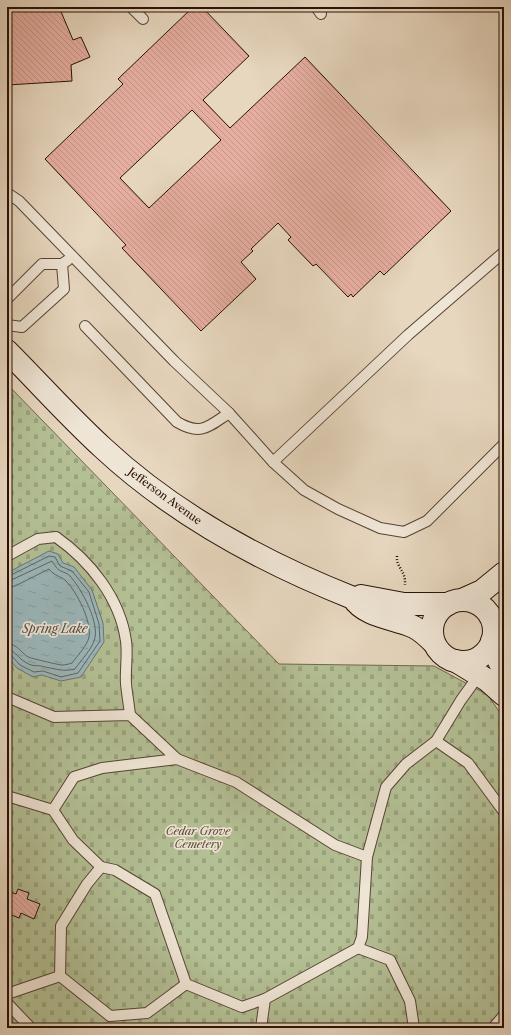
<svg xmlns="http://www.w3.org/2000/svg" width="511" height="1035" font-family="'Libre Caslon Text',serif">
	<style>
		.cemetery { fill: url(#cemetery-stones); stroke: #6e684e }
		.water { fill: url(#water-ripples); stroke: #6c7473 }
		.lines { fill: none; stroke-linecap: round; stroke-linejoin: round }
		.shore { stroke: #616461; stroke-width: 1 }
		.building { fill: url(#building-back-hatch); stroke: #281007; fill-rule: evenodd }
		.lane-casing { stroke: #584235; stroke-width: 12 }
		.secondary-casing { stroke: #281007; stroke-width: 24 }
		.path { stroke: #281007; stroke-width: 2.5; stroke-dasharray: 1 2; stroke-linecap: butt }
		.lane { stroke: #efe5d5; stroke-width: 10 }
		.secondary { stroke: #efe5d5; stroke-width: 22 }
		.labels { text-anchor: middle; stroke-width: 3.5; stroke-linejoin: round; paint-order: stroke }
		.street-label { font-size: 11px; fill: #281007; stroke: #efe5d5 }
		.park-label { font-size: 11px; font-style: italic; fill: #594d38; stroke: #efe5d5 }
		.water-label { font-size: 12px; font-style: italic; fill: #504a46; stroke: #efe5d5 }
	</style>
	<defs>
		<pattern id="cemetery-stones" width="16" height="16" patternUnits="userSpaceOnUse"><rect width="16" height="16" fill="#b3bf94"/><path d="M2 7V4a2 2 0 0 1 4 0v3zM10 15v-3a2 2 0 0 1 4 0v3z" fill="#9aa37e"/></pattern>
		<pattern id="water-ripples" width="26" height="14" patternUnits="userSpaceOnUse"><rect width="26" height="14" fill="#9ab7bb"/><path d="M2 4q2-2 4 0t4 0M15 11q2-2 4 0t4 0" fill="none" stroke="#859c9f"/></pattern>
		<pattern id="building-back-hatch" width="6" height="6" patternUnits="userSpaceOnUse"><rect width="6" height="6" fill="#e6aea1"/><path d="M-1 5l2 2M0 0l6 6M5-1l2 2" fill="none" stroke="#c59589"/></pattern>
	</defs>
	<rect width="100%" height="100%" fill="#e7d7bf"/>
	<filter id="stains"><feTurbulence type="fractalNoise" baseFrequency=".005" numOctaves="4"/><feColorMatrix values="0 0 0 0 .2 0 0 0 0 .09 0 0 0 0 .02 0 0 0 .5 -.17"/></filter>
	<radialGradient id="worn" r=".72"><stop offset=".6" stop-color="#630" stop-opacity="0"/><stop offset="1" stop-color="#630" stop-opacity=".3"/></radialGradient>
	<polygon class="cemetery" points="7,384 279,664 434,666 488,695 504,719 504,1028 7,1028"/>
	<polygon class="water" points="49,551 58,554 63,563 74,567 92,590 103,623 104,642 81,677 61,681 42,675 33,677 17,668 7,657 7,573"/>
	<g class="lines">
		<g class="shore">
			<polyline points="7,577 49,556 55,557 60,566 72,571 89,592 99,624 100,641 78,673 61,677 43,671 34,672 20,665 11,655 7,655"/>
			<path d="M 7,582 L 52,561 C 60,575 62,569 70,576 C 81,588 101,624 94,641 C 91,650 81,660 75,669 C 63,672 57,669 45,667 C 35,664 35,668 25,662 C 18,658 15,650 7,650"/>
			<path d="M 7,588 L 15,586 L 49,569 C 54,576 61,576 66,581 C 77,592 92,622 89,637 C 87,646 77,656 72,663 C 69,664 65,665 62,665 C 59,665 30,658 28,657 C 20,652 18,644 7,644"/>
		</g>
	</g>
	<g class="building">
		<polygon points="7,7 59,7 73,40 81,37 90,57 71,65 72,81 7,85"/>
		<path d="M 193,7 L 200,9 L 202,7 L 249,56 L 203,100 L 230,128 L 305,57 L 451,211 L 384,275 L 380,271 L 353,297 L 351,294 L 348,297 L 316,264 L 313,266 L 288,240 L 291,237 L 278,223 L 251,249 L 253,251 L 241,262 L 256,279 L 201,331 L 122,248 L 126,245 L 45,159 L 123,84 L 118,79 ZM 192,110 L 221,140 L 149,208 L 120,178 Z"/>
		<polygon points="18,889 29,893 27,899 40,904 34,919 21,913 19,918 9,914 11,910 7,909 7,900 10,892 16,894"/>
	</g>
	<g class="lines">
		<g class="lane-casing">
			<g id="lane">
				<polyline points="131,7 143,19"/>
				<polyline points="316,7 321,14"/>
				<polyline points="7,193 19,201 174,361 229,413 273,462 304,490 338,509 380,528 404,532 427,521 504,444"/>
				<polyline points="7,299 42,264 62,264 68,260"/>
				<polyline points="7,325 22,327 64,289 62,264"/>
				<path d="M 85,326 L 177,422 C 201,436 208,427 229,413"/>
				<polyline points="273,462 408,335 504,252"/>
				<path d="M 7,556 L 38,539 L 56,537 C 90,561 120,598 126,641 C 128,655 125,670 126,684 C 127,694 129,705 130,715"/>
				<polyline points="7,697 54,717 130,715 177,759 236,782 335,845 367,857 362,937 358,948 265,999 261,1028"/>
				<polyline points="436,741 468,763 504,812"/>
				<polyline points="7,796 53,810"/>
				<polyline points="367,857 386,787 406,764 436,741 461,700 479,675"/>
				<polyline points="101,867 73,840 53,810 74,777 102,768 177,759"/>
				<polyline points="358,948 390,960 410,1001 414,1028"/>
				<polyline points="186,984 155,894 115,870 101,867 87,884 61,926 60,976 110,1016 147,1013 186,984 242,1007 265,999"/>
				<polyline points="7,994 60,976"/>
				<polyline points="7,1003 28,1025 29,1028"/>
				<polyline points="493,1028 504,1015"/>
			</g>
		</g>
		<g class="secondary-casing">
			<g id="secondary">
				<path d="M 7,351 C 39,383 69,417 103,448 C 175,515 262,562 353,598 C 365,617 395,618 414,627 C 422,631 428,637 434,643"/>
				<polyline points="361,596 404,604 448,604"/>
				<polyline points="462,600 482,591 504,573"/>
				<circle cx="463" cy="631" r="31"/>
				<polyline points="492,641 495,653 504,671"/>
				<polyline points="456,661 487,680 504,695"/>
			</g>
		</g>
		<path class="path" d="M 397,556 C 396,568 406,570 405,585"/>
		<use href="#lane" class="lane"/>
		<use href="#secondary" class="secondary"/>
	</g>
	<g class="labels">
		<g class="street-label">
			<text transform="translate(165 496) rotate(36)" y="4">Jefferson Avenue</text>
		</g>
		<g class="park-label">
			<text x="198" y="835">Cedar Grove<tspan x="198" dy="13">Cemetery</tspan></text>
		</g>
		<g class="water-label">
			<text x="55" y="633">Spring Lake</text>
		</g>
	</g>
	<rect width="511" height="1035" fill="none" stroke="#e7d7bf" stroke-width="24"/>
	<rect x="8" y="8" width="495" height="1019" fill="none" stroke="#281007" stroke-width="2"/>
	<rect x="12" y="12" width="487" height="1011" fill="none" stroke="#281007"/>
	<rect width="100%" height="100%" filter="url(#stains)"/>
	<rect width="100%" height="100%" fill="url(#worn)"/>
</svg>
